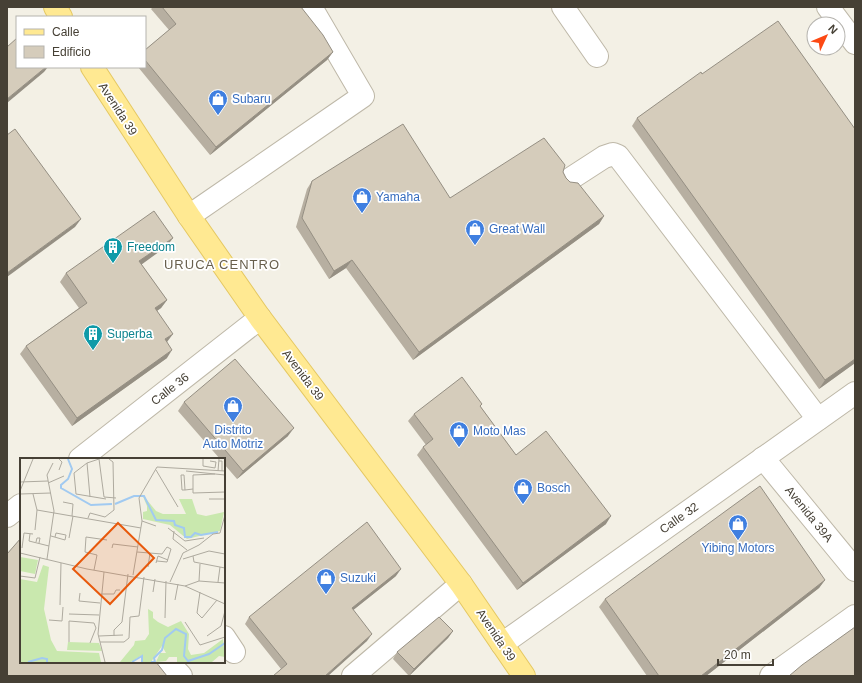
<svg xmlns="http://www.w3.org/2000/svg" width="862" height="683" font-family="Arial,sans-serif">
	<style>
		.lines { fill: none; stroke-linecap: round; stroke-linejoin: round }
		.minor-casing { stroke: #beb8a8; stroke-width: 24 }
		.major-casing { stroke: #e5c862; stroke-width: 24 }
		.minor { stroke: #fff; stroke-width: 22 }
		.major { stroke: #ffe992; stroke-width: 22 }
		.wall { fill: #b7afa1 }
		.shaded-wall { fill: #958f83 }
		.building { fill: #d5ccbb; stroke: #958f83 }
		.labels { text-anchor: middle; stroke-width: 3.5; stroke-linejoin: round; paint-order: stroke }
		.shop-label { font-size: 12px; fill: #366cbe; stroke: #fff; text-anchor: start }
		.street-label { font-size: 12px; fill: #464035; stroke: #fff }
		.culture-label { font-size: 12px; fill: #0d838f; stroke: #fff; text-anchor: start }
		.neighbourhood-label { font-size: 13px; letter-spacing: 1px; fill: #685f4c; stroke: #fff }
		.inset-river { fill: none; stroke: #a1caf1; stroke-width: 2 }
		.inset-road { fill: none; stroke: #aeaa9f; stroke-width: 1 }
		.view { fill: #e8590c; fill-opacity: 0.15; stroke: #e8590c; stroke-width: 2 }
		.inset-edge { fill: none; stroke: #464035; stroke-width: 2 }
	</style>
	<rect width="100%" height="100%" fill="#f3f0e5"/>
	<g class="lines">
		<g class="minor-casing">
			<g id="minor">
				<polyline points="563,7 597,56"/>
				<polyline points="828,7 855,43"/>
				<polyline points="570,179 604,157 613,154 618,156 818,419"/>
				<polyline points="189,216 363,96 311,7"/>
				<polyline points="763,458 855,570"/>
				<polyline points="80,459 260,318"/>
				<polyline points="7,516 21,505"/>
				<polyline points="224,637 234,652"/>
				<polyline points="502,644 855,393"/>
				<polyline points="168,662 181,676"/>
				<polyline points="353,676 461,584"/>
				<polyline points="771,676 855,616"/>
			</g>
		</g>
		<g class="major-casing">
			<g id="major">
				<polyline points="55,7 61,17"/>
				<polyline points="92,67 189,216 260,318 461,584 524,676"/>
			</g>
		</g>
		<use href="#minor" class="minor"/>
		<use href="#major" class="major"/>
	</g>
	<g class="wall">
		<polygon points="153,7 301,7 333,52 327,60 210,155 138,67 145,67 145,50 169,30 151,9"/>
		<polygon points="702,74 855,363 819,389 632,126 637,118"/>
		<polygon points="563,172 566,178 604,216 599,224 413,360 346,268 329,279 296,227 307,189 312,181 450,198"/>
		<polygon points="167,246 141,264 167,300 161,308 157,311 167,342 167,358 72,426 20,354 26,346 79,308 60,282 66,273"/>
		<polygon points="184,402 288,436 237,479 224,464 224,459 220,459 178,411"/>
		<polygon points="480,406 516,455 606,524 517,590 417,455 423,447 426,445 408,421 414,414"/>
		<polygon points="396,576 353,610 367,641 281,669 245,624 249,617"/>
		<polygon points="825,580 819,588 706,676 647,676 599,607 605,599"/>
		<polygon points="453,631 448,638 409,676 393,659 397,652"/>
	</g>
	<g class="shaded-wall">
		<polygon points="333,52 327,60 210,155 216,147"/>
		<polygon points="46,67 48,67 44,72 7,103 7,99"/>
		<polygon points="604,216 599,224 413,360 419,352"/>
		<polygon points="81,219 75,227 7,277 7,273"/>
		<polygon points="173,238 167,246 134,270 139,261"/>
		<polygon points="352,260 346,268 329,279 334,271"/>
		<polygon points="167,300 161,308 149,316 155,308"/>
		<polygon points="173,334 167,342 159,348 165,339"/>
		<polygon points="172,350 167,358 72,426 77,418"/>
		<polygon points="855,359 855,363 819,389 825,380"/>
		<polygon points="294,428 288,436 237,479 243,471"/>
		<polygon points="611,516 606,524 517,590 523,583"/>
		<polygon points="401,569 396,576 347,615 352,608"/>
		<polygon points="825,580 819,588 706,676 701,676"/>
		<polygon points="453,631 448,638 409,676 414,669"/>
		<polygon points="372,634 367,641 328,676 325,676"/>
	</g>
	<g class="building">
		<polygon points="162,7 301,7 323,35 333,52 216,147 145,60 145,50 176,24"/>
		<polygon points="778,21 855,129 855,359 825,380 637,118 701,72 702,74"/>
		<polygon points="17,38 17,67 46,67 7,99 7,47"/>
		<polygon points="403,124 450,198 544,138 565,165 563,172 566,178 570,182 578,183 604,216 419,352 352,260 334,271 302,218 312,181"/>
		<polygon points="15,129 81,219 7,273 7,135"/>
		<polygon points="154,211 173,238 139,261 167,300 155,308 173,334 165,339 172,350 77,418 26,346 87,303 66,273"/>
		<polygon points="235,359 294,428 243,471 184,402"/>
		<polygon points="462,377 482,404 480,406 516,455 546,431 611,516 523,583 423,447 433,439 414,414"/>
		<polygon points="760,486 825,580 701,676 659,676 605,599"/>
		<polygon points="367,522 401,569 352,608 372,634 325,676 273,676 287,664 249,617"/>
		<polygon points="21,538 21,662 156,662 167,676 7,676 7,554"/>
		<polygon points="439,617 453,631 414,669 397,652"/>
		<polygon points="855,627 855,676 789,676 802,665"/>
	</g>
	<defs>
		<g id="shop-pin" transform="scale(1)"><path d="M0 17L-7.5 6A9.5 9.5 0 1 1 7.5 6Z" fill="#3f7fe0" stroke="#fff"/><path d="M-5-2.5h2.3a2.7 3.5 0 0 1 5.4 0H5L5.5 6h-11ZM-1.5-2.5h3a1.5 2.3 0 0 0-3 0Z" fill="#fff"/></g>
		<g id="building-pin" transform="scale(1)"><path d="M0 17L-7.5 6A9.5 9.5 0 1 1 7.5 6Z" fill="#0f9aa8" stroke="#fff"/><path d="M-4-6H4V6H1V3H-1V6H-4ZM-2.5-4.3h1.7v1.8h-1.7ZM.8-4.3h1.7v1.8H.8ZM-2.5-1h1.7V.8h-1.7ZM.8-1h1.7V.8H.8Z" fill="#fff"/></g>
	</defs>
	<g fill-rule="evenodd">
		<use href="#shop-pin" x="218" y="99"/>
		<use href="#shop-pin" x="362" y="197"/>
		<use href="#shop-pin" x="475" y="229"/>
		<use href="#building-pin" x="113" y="247"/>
		<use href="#building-pin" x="93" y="334"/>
		<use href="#shop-pin" x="233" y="406"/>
		<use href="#shop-pin" x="459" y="431"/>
		<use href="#shop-pin" x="523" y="488"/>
		<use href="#shop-pin" x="738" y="524"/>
		<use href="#shop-pin" x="326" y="578"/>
	</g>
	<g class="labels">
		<g class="shop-label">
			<text x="232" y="103">Subaru</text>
			<text x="376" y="201">Yamaha</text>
			<text x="489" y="233">Great Wall</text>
			<text x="233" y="434" text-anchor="middle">Distrito<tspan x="233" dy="14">Auto Motriz</tspan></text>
			<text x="473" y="435">Moto Mas</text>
			<text x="537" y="492">Bosch</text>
			<text x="738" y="552" text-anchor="middle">Yibing Motors</text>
			<text x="340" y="582">Suzuki</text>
		</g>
		<g class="street-label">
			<text transform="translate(118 109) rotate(57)" y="4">Avenida 39</text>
			<text transform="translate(303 375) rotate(53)" y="4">Avenida 39</text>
			<text transform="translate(170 389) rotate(-38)" y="4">Calle 36</text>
			<text transform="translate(809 514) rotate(51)" y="4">Avenida 39A</text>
			<text transform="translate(679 518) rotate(-35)" y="4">Calle 32</text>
			<text transform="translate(496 635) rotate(56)" y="4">Avenida 39</text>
		</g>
		<g class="culture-label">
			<text x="127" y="251">Freedom</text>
			<text x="107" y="338">Superba</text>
		</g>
		<g class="neighbourhood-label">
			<text x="222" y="269">URUCA CENTRO</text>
		</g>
	</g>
	<g transform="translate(20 458)">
		<rect width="205" height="205" fill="#f3f0e5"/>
		<path d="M 122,36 L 136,53 L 143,56 L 166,56 L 159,41 L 172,41 L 177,56 L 186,58 L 204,54 L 200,73 L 167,81 L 150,67 L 123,61 L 123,54 L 127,53 L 127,48 ZM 0,99 L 18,102 L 15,116 L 0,113 ZM 23,107 L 29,109 L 24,151 L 31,182 L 37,193 L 79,195 L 81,204 L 0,204 L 0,121 L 17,124 ZM 128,151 L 133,154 L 133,160 L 138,164 L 148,169 L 161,163 L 169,176 L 168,191 L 171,197 L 184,195 L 203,181 L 205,199 L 199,198 L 192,204 L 157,204 L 157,199 L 149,199 L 146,203 L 136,204 L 140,195 L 146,195 L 142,188 L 131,204 L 123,204 L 122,197 L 111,204 L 100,204 L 114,187 L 115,183 L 125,182 L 129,176 ZM 48,184 L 79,185 L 82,193 L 47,192 Z" fill="#c9e8ae"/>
		<path class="inset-river" d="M 48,1 L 52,11 L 48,21 L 41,27 L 41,30 L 71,47 L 92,46M 95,46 L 114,38 L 124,38 L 136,62 L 154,63 L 155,67 L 164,70 L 165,79 L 171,79 L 175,75 L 181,77 L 198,74M 8,204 L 22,200 L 27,201 L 27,204M 112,204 L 122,198 L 122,204M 131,204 L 135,204 L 134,200 L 142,192 L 145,180 L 156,171 L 166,176 L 164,198 L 168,203 L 189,196 L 205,185"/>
		<path class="inset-road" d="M 183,1 L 183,8 L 195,10 L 196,4 L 190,3M 199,3 L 202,3 L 202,13M 67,5 L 54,15 L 56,36 L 86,41M 137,9 L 205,13M 39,12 L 42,4 L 39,1M 136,12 L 158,49M 166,13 L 205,17M 198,13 L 199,1M 195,16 L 173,17 L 173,35 L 205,34M 0,24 L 28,23M 28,25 L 44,18M 165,32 L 164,17 L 161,17 L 162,32 L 165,32 L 173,31M 0,33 L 13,1M 0,36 L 31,35M 13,36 L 17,52 L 15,72M 70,39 L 67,5 L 79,1 L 84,39 L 96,40M 189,41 L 205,41M 43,44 L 53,46 L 52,58M 17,52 L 121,70M 68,60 L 70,55 L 85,59 L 94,52 L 93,4 L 89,1M 122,63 L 136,68M 0,64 L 0,82M 148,70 L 165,83 L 184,80M 154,73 L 153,81 L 167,92M 10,76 L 9,83 L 29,88M 31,78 L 45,82 L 46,77 L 36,75 L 35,79M 49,80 L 53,58M 16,84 L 17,80 L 20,80 L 19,85M 2,90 L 4,75 L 13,76M 92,90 L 93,86 L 118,89M 117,94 L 142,96 L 147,89 L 151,91 L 147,104 L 137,103M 0,95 L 67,111 L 165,128 L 205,146M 173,98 L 174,104 L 205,110M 27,101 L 34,53 L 27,17 L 33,5M 163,101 L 189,93 L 205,96M 136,105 L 138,98 L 148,102M 128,109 L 130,95M 74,112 L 77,97 L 65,94 L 66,79 L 87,82M 84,114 L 78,176 L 85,204M 113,117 L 122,63 L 119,40 L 137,9M 0,118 L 15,120 L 20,99M 179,123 L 180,106M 150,124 L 163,95 L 179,87 L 193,76 L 200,75 L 205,57M 198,124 L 200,109M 165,128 L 179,123 L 205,125M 133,134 L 135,121M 180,134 L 177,155 L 182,160 L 197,142M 60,135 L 59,143 L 80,145M 81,136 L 94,136 L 96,132 L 100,132M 155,142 L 158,126M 40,147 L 41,105M 49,156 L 79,157M 145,160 L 146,123M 29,162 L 42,163 L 43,149M 165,164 L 180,187 L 205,179M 79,178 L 103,177M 94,178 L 94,172 L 102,164 L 108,116M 187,178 L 201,168 L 205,153M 49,184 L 49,163 L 74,165 L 76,170 L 70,185M 80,184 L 104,184 L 109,180 L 110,159 L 119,158 L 124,119"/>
		<path class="view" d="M 98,65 L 134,100 L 90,146 L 53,111 Z"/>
		<rect width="205" height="205" class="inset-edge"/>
	</g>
	<rect width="862" height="683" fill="none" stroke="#464035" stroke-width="16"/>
	<rect x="16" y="16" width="130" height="52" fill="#ffffff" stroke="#b5b3ae"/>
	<rect x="24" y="29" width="20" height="6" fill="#ffe992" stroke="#b5b3ae"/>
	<text x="52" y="36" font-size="12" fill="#464035">Calle</text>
	<rect x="24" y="46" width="20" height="12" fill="#d5ccbb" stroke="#b5b3ae"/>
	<text x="52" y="56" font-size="12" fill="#464035">Edificio</text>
	<g transform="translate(826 36) rotate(46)"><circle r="19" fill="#ffffff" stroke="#b5b3ae"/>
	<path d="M0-3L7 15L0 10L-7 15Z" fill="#fc4914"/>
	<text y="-6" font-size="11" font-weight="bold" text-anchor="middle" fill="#464035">N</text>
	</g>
	<path d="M718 659v6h55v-6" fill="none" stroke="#464035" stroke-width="2"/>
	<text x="724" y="659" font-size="12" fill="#464035" stroke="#ffffff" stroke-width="3" paint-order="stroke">20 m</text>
</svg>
